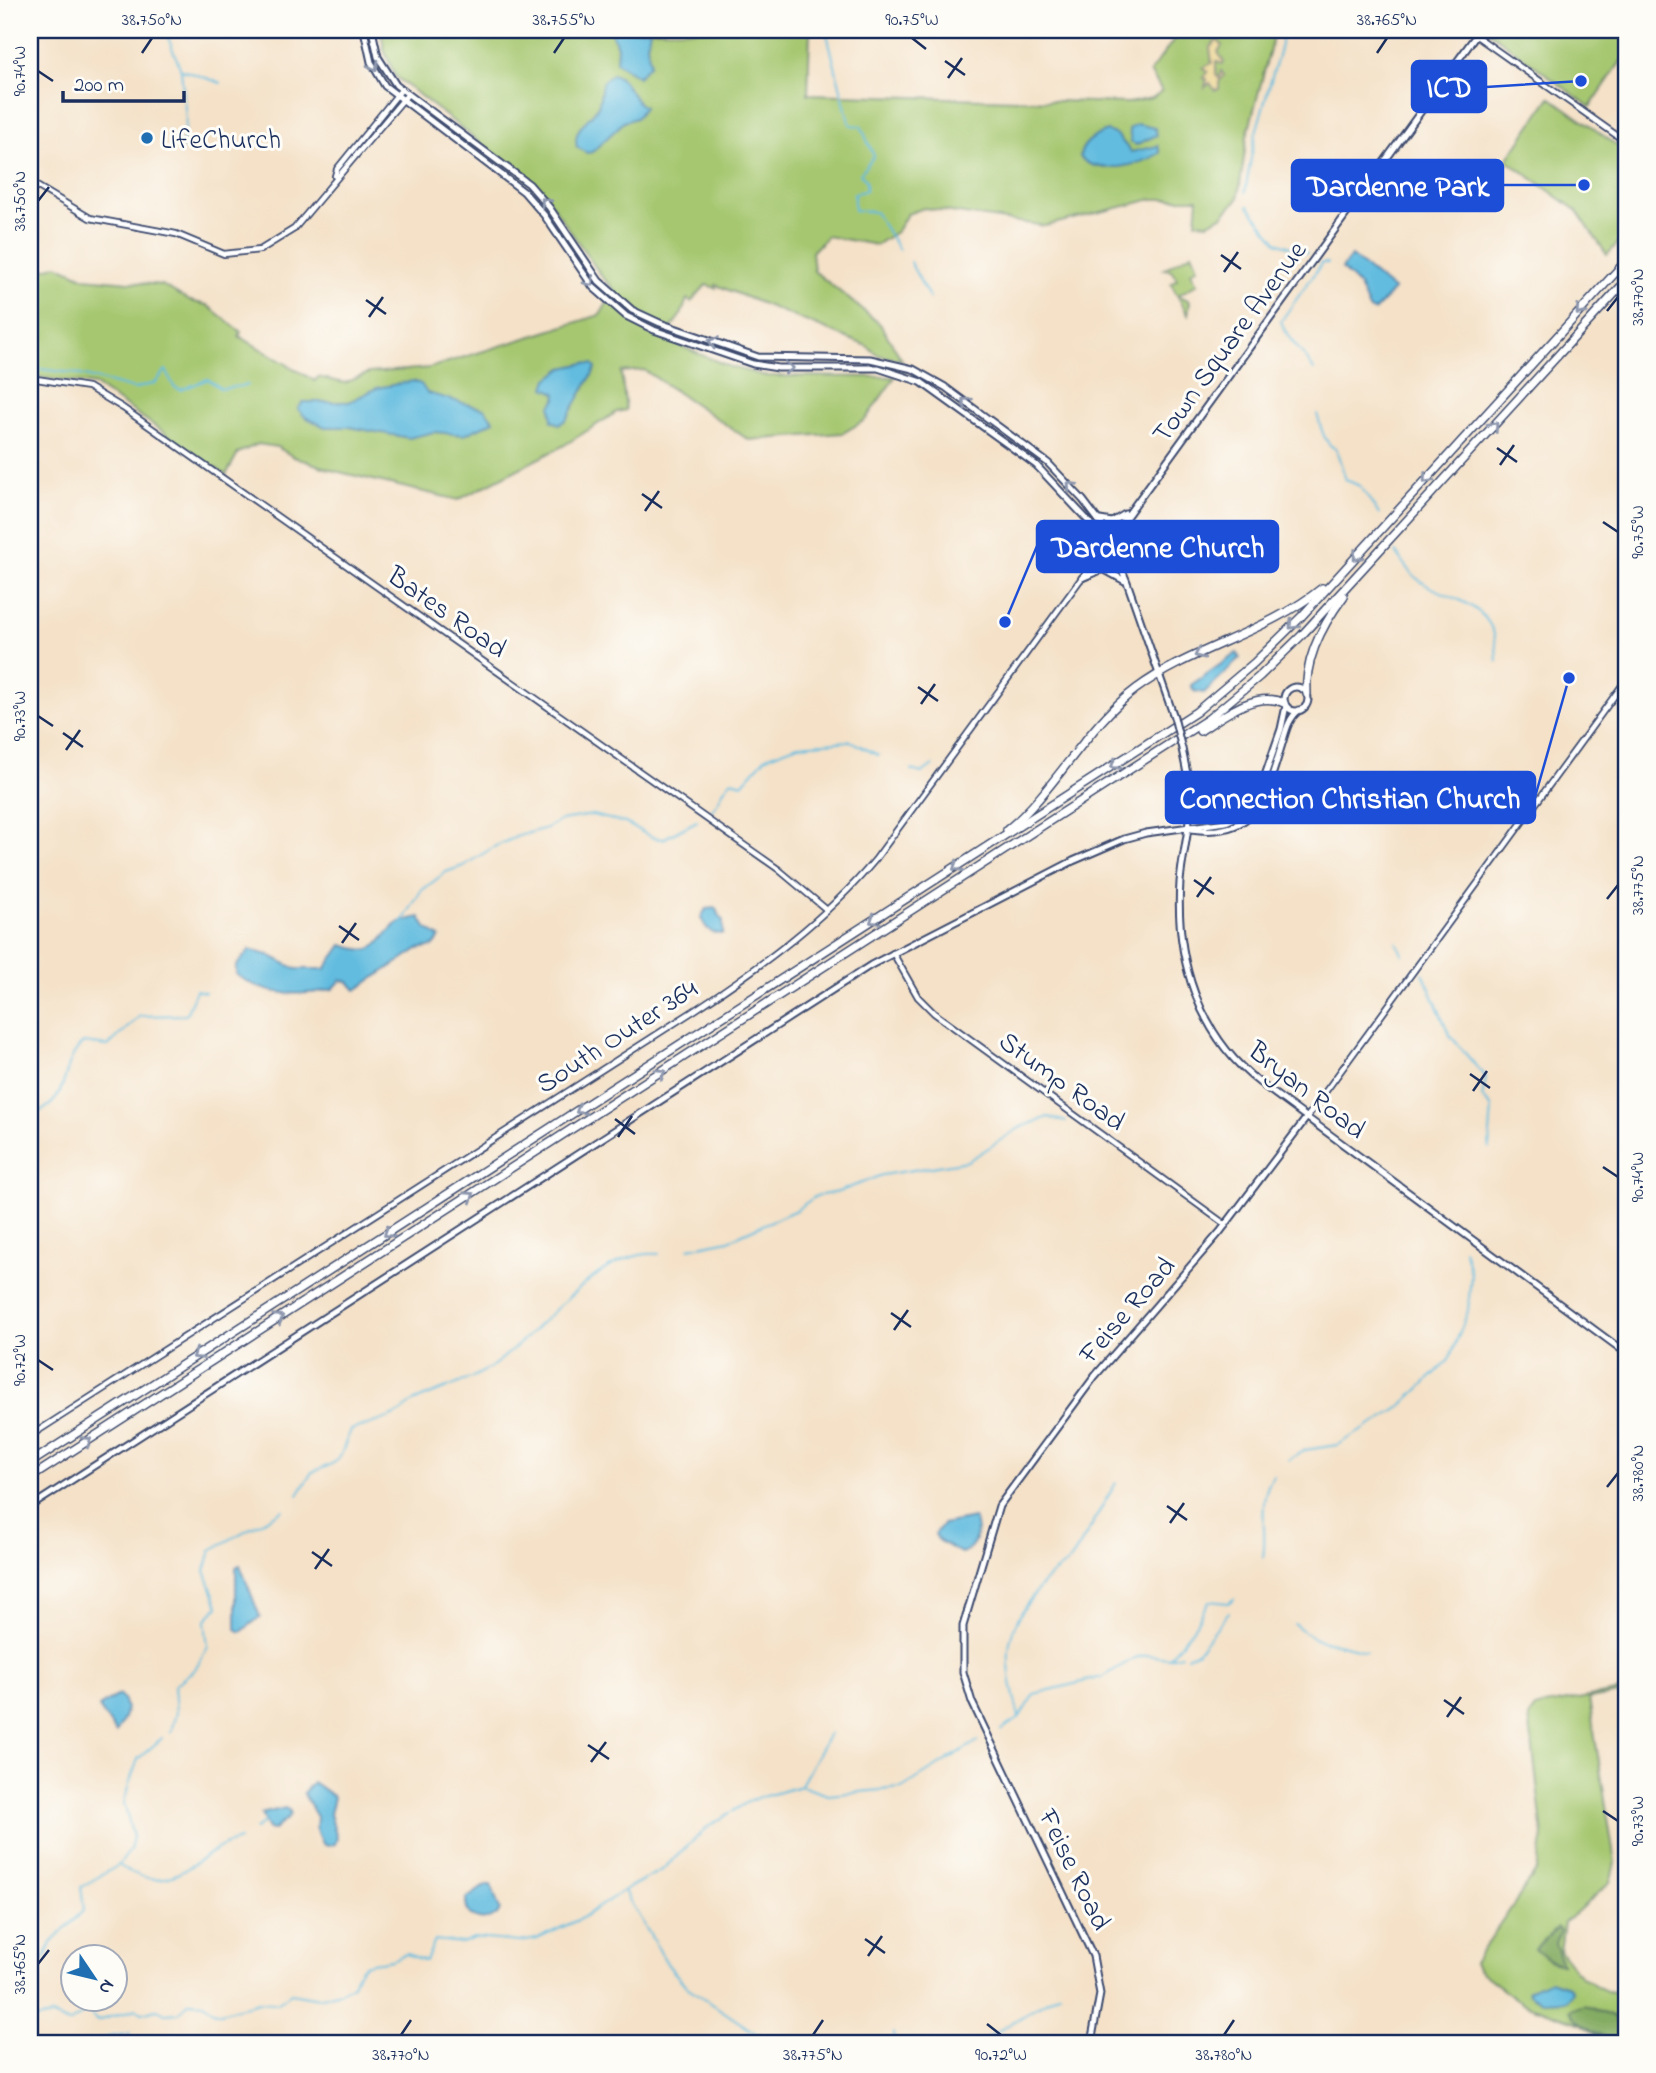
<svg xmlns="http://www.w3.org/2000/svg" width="1656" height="2073" font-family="'Indie Flower',sans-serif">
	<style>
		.green { fill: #a6c770; stroke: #607b67; stroke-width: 2 }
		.forest { fill: #84ac62; stroke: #506e60; stroke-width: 2 }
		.sand { fill: #eeda9e; stroke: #84847e; stroke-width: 2 }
		.water { fill: #62bcdf; stroke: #3e769e; stroke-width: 2 }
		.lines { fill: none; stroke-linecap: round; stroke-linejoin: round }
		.stream { stroke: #62bcdf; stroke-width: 2 }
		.minor-casing { stroke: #3c4a6e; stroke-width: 8 }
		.major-casing { stroke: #3c4a6e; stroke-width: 9 }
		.highway-casing { stroke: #3c4a6e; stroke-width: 10 }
		.minor { stroke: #fff; stroke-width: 4.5 }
		.major { stroke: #fff; stroke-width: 5 }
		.highway { stroke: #fff; stroke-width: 7 }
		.major-bridge-casing { stroke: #3c4a6e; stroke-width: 9; stroke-linecap: butt }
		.major-bridge { stroke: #fff; stroke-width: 5 }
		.oneway { stroke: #8d97ae }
		.ticks { fill: none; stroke: #1b2f5e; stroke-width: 2.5 }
		.poi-dot { fill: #1f6fb2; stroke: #fdfcf7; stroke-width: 2.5 }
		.labels { text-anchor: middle; stroke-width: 6; stroke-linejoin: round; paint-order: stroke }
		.poi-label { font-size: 28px; fill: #1b2f5e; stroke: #fdfcf7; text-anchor: start }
		.street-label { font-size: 28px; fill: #1b2f5e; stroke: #fdfcf7 }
		.leader { fill: none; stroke: #1d4ed8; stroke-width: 2.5 }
		.callout-dot { fill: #1d4ed8; stroke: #fdfcf7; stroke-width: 2.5 }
		.callout { fill: #1d4ed8; stroke: #1d4ed8; stroke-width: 2.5 }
		.callout-label { font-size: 30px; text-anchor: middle; font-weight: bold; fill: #fff }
		.neatline { fill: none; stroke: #1b2f5e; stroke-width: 2.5 }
		.ticks-label { font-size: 18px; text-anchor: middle; fill: #1b2f5e }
	</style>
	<rect width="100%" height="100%" fill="#fdfcf7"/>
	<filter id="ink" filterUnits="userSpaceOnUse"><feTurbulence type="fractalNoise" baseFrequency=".0143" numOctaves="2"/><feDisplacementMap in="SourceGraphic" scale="14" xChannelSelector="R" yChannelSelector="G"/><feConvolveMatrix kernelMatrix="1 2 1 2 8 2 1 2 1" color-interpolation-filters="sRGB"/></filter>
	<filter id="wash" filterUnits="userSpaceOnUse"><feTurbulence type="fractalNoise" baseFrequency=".00686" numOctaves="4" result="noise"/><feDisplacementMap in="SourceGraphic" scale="28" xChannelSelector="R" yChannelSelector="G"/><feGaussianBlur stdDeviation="1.57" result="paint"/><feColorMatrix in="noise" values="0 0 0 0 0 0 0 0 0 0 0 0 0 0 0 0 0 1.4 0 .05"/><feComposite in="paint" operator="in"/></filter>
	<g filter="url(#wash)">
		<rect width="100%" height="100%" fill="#f4e1c7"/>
		<g class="green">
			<polygon points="381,30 810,30 808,94 1128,103 1152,98 1162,91 1150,72 1181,30 1275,30 1247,136 1238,199 1222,216 1208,223 1196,222 1198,199 1153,199 1045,226 924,208 907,214 897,231 876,245 827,236 812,252 814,271 880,324 902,360 878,355 867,346 716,285 716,288 706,285 691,302 687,299 682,313 663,339 731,367 766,376 895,377 865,420 843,433 749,440 644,370 621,372 626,410 617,412 563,446 458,500 335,471 294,457 277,447 258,444 238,453 226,475 95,385 30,376 30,273 58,265 85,278 162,285 190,301 207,305 241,332 239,336 315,381 318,377 345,383 369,373 429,368 600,315 615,290 603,278 543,192 395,76 384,50"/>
			<polygon points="1487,30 1626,30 1626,54 1590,107"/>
			<polygon points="1550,97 1626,152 1626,235 1607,255 1577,211 1507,160"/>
			<polygon points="1192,253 1198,267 1191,272 1197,284 1178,295 1190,301 1188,315 1171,284 1177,279 1171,270 1164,269"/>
			<path d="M 1626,1690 L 1626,1693 L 1589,1699 L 1615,1863 L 1610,1883 L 1564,1923 L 1560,1951 C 1576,1975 1597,1992 1626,1996 L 1626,2043 L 1608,2043 L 1582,2024 L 1522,2003 L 1477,1969 L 1474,1963 L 1537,1870 L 1543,1836 L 1529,1716 L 1535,1708 L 1546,1705 Z"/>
		</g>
		<g class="forest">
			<polygon points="1557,1928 1560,1931 1555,1943 1562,1964 1548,1960 1535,1949"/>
			<path d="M 1584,2005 L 1615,2018 L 1626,2043 C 1612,2043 1574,2023 1570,2010 Z"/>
		</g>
		<polygon class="sand" points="1217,40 1222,45 1218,52 1224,62 1222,64 1216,61 1216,75 1219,78 1221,71 1224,75 1219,82 1219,89 1215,90 1210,83 1205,87 1207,79 1203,78 1208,72 1203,68 1212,63 1210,48"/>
		<g class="water">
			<polygon points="611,30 650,30 647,45 650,64 638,77 616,62 617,47"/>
			<path d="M 612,74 C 630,80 630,100 644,107 L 636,118 L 624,122 L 592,152 L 587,153 L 577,147 C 571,125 596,118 599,103 C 601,96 600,89 603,81 Z"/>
			<polygon points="1137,124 1155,128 1157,135 1136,145 1131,142 1129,129"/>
			<path d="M 1107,131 L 1117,135 L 1131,152 L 1158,146 L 1160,153 C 1140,165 1098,177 1080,157 C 1081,144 1095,135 1107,131 Z"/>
			<polygon points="1351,256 1394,290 1374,311 1369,309 1359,286 1342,269"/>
			<polygon points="585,363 593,364 596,368 566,420 559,424 552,421 551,406 557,397 556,393 545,388 548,379 563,368"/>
			<polygon points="413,381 421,384 427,393 485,409 494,421 464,435 434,432 409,438 349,427 325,427 305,417 298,409 303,402 349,402 377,388"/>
			<polygon points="1237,653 1240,658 1204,693 1194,691 1191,685"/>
			<path d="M 715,908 L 723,921 L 723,934 C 709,934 706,929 701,917 L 706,909 Z"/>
			<path d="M 420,917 L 426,928 L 440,937 L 434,946 L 418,949 L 356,990 L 349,982 L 341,980 L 333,989 C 299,997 264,996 236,974 L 236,966 L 249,950 L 269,955 L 296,969 L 325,969 L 342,945 C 377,956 373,947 394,926 C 400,920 412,919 420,917 Z"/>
			<path d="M 974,1518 C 980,1530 976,1549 961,1553 L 939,1541 L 935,1534 L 943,1524 Z"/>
			<polygon points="240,1565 260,1617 241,1632 236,1629 236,1567"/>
			<path d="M 119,1694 C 131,1707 125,1719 116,1733 L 99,1707 Z"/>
			<polygon points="313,1782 334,1797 330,1814 337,1838 335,1844 328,1846 322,1844 316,1830 317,1817 303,1793"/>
			<polygon points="285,1808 290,1811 289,1817 274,1830 268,1829 261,1814"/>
			<path d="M 486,1885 L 491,1885 L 500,1910 L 497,1915 C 481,1924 465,1919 466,1899 Z"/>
			<polygon points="1550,1980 1569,1986 1572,1992 1566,2001 1542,2002 1529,1994 1528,1990"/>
		</g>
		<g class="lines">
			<g class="stream">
				<polyline points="165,30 181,70 186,119 182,149"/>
				<polyline points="826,30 849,122 851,125 861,126 874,156 860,174 866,180 866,190 854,194 854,210 875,212 899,250"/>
				<polyline points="182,70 221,83"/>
				<polyline points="1245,192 1255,136 1281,45 1281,30"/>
				<polyline points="1248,206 1277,242 1307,253"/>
				<polyline points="910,262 930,299"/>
				<polyline points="30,368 73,373 134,389 155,383 166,370 174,387 181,390 208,379 221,389 248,385"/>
				<path d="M 1314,370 C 1305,352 1286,340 1281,321 L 1322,263 L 1328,263"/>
				<path d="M 1317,414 C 1321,426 1323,443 1336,449 L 1346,480 L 1360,486 L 1379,514"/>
				<path d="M 1396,552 C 1404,565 1411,576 1425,584 C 1447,597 1481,603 1492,629 C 1497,639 1496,651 1497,662"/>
				<polyline points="911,770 922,773 933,765"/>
				<path d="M 711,811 C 721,801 721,789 732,780 L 742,784 L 766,757 L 798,745 L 850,741 L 878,755"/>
				<polyline points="403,921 421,891 446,872 463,866 494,847 518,836 547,828 561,820 593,815 625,823 654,838 663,839 697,821"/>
				<polyline points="1396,942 1403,955"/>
				<polyline points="1423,973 1449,1034 1486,1078 1482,1097 1492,1107 1489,1148"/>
				<path d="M 30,1115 C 74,1103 58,1064 83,1043 L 108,1046 L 140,1016 L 186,1015 L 196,990 L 205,992"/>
				<polyline points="689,1248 729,1240 796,1210 816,1196 838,1192 882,1175 968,1161 1021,1127 1048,1117 1066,1122"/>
				<polyline points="1288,1460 1305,1450 1337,1445 1375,1423 1398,1409 1449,1360 1468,1311 1471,1274 1464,1249"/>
				<path d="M 298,1495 L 312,1472 C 348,1460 337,1458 351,1430 C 366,1425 387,1420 401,1412 C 405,1409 408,1405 413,1402 C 439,1390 466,1383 491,1367 C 539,1335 596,1249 659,1254"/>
				<path d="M 1263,1558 C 1268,1527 1256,1503 1273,1476"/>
				<polyline points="1294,1624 1315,1639 1366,1651"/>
				<polyline points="1187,1657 1198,1651 1229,1612"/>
				<polyline points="1169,1658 1181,1655"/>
				<path d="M 1019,1717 C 1003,1654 1001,1630 1047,1579 C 1054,1571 1066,1566 1072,1558 C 1088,1534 1101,1507 1116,1483"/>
				<polyline points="1001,1730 1019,1718 1034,1694 1102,1677 1135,1658 1146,1655 1169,1658 1192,1630 1209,1601 1228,1603 1234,1599"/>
				<polyline points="171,1732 176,1713 174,1686 195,1669 208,1647 205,1621 218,1606 205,1571 211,1550 283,1510"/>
				<polyline points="801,1785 829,1734"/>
				<polyline points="255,1829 265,1822"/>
				<path d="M 120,1866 C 176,1902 192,1852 239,1840"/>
				<polyline points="624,1891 668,1965 687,1987 757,2034 782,2043"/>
				<polyline points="30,1966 45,1957 51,1943 84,1910 81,1887 119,1865 130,1850 133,1837 124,1803 129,1784 138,1759 162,1738"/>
				<path d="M 30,2020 L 53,2016 L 69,2023 L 88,2011 L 97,2021 L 136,2009 L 142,2013 L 156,2009 L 165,2014 L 179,2013 L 189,2002 L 204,2003 L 213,2011 L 221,2013 L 258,2002 L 277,2003 L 291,1993 L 319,1998 L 340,1992 L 353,1985 C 362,1956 368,1966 391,1960 C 398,1959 400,1955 407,1954 L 426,1961 L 435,1940 L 462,1943 L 474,1938 L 520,1942 L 537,1939 L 582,1918 L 624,1890 L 662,1870 L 709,1826 L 751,1800 L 801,1786 L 828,1795 L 902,1788 L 978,1741"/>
				<polyline points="894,2033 895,2043"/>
				<polyline points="984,2040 1060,1993"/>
				<polyline points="79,2043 130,2033"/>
			</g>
		</g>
	</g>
	<g filter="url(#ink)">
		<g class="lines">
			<g class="minor-casing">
				<g id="minor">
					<polyline points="1468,30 1626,142"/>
					<polyline points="335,176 337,169 401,90"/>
					<polyline points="30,182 90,218 176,234 224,254 260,250 294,229 407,95"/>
					<polyline points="30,378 88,387 123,408 778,869 827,910"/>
					<polyline points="893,953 918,997 934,1013 1226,1225"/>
					<polyline points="1307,1117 1626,680"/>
					<path d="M 30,1436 L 695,1010 C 760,967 825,920 875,860 L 1108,542"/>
				</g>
			</g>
			<g class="major-casing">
				<g id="major">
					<polyline points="364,30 371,62 385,86 524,192 544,215 593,287 626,316 654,330 753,364 778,368 878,368 921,382 1036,465 1108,542"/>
					<polyline points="372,30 378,57 396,85 529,184 549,207 599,281 632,310 660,323 758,357 870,359 913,369 945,387 1048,463 1083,500 1105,529 1127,582 1174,717"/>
					<polyline points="1100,520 1112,522 1125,514"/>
					<polyline points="1108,542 1480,30"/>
					<polyline points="1082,578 1103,569 1125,581"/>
					<circle cx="1296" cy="699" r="12"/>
					<path d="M 1182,749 C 1186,769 1191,788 1190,808 C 1189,833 1182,857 1180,882 C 1175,959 1198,1035 1260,1083 L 1626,1353"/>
					<path d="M 1191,829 C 1257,839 1266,796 1282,744 C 1286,731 1288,719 1299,710"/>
					<polyline points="30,1507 871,965 1073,861 1124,839 1146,833 1226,822 1241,815 1259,793 1281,729 1286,706"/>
					<polyline points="1091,2043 1100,1994 1093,1956 972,1702 963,1672 963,1626 999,1506 1095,1376 1220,1232 1307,1117"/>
				</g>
			</g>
			<g class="highway-casing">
				<g id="highway">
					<path d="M 1307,694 C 1304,658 1323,624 1344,596"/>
					<path d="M 1200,731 C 1223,716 1256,690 1284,703"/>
					<path d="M 1007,830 C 1055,791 1087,725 1136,689 C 1193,647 1267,633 1322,588"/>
					<polyline points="30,1463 1196,712 1254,663 1301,617 1626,261"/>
					<polyline points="30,1478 1208,719 1260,676 1302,635 1626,281"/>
				</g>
			</g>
			<use href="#minor" class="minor"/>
			<use href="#major" class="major"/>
			<use href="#highway" class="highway"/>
			<g class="major-bridge-casing">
				<polyline id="major-bridge" points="1174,717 1182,749"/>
			</g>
			<use href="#major-bridge" class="major-bridge"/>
		</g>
		<defs><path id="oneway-chevron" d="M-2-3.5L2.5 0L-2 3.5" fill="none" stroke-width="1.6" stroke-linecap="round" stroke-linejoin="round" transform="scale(1.75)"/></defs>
		<g class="oneway">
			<use href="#oneway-chevron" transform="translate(374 66) rotate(64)"/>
			<use href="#oneway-chevron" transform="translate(545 202) rotate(-129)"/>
			<use href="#oneway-chevron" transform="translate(590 282) rotate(53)"/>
			<use href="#oneway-chevron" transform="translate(1580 311) rotate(132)"/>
			<use href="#oneway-chevron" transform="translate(713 342) rotate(-160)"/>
			<use href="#oneway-chevron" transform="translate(789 368) rotate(1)"/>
			<use href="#oneway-chevron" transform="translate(966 402) rotate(-144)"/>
			<use href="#oneway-chevron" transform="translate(1494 426) rotate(-48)"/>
			<use href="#oneway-chevron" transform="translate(1427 479) rotate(132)"/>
			<use href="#oneway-chevron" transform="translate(1071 486) rotate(-133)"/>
			<use href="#oneway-chevron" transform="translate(1357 556) rotate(132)"/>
			<use href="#oneway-chevron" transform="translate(1293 625) rotate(134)"/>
			<use href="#oneway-chevron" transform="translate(1199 654) rotate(155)"/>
			<use href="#oneway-chevron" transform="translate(1115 765) rotate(148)"/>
			<use href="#oneway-chevron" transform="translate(957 867) rotate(147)"/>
			<use href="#oneway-chevron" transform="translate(874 920) rotate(147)"/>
			<use href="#oneway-chevron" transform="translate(661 1073) rotate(-33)"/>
			<use href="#oneway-chevron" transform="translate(580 1110) rotate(147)"/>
			<use href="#oneway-chevron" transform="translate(470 1196) rotate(-33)"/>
			<use href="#oneway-chevron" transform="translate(388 1233) rotate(147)"/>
			<use href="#oneway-chevron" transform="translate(279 1318) rotate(-33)"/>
			<use href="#oneway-chevron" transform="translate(197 1355) rotate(147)"/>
			<use href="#oneway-chevron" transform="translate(87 1441) rotate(-33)"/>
		</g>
	</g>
	<path class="ticks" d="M 912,38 L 926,49M 142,53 L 152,38M 554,53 L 564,38M 1377,53 L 1387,38M 945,61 L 965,75M 38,71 L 53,81M 948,78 L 962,58M 38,201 L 49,187M 1221,255 L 1241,269M 1224,272 L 1238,252M 366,300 L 386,314M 1607,311 L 1618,297M 369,317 L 383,297M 1497,448 L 1517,462M 1500,465 L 1514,445M 642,494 L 662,508M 645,511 L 659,491M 1603,522 L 1618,532M 918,687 L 938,701M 921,704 L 935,684M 38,716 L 53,726M 63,733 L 83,747M 66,750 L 80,730M 1194,880 L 1214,894M 1197,897 L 1211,877M 1607,899 L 1618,885M 339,926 L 359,940M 342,943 L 356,923M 1470,1074 L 1490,1088M 1473,1091 L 1487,1071M 615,1119 L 635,1134M 618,1137 L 632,1116M 1603,1167 L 1618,1177M 891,1313 L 911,1327M 894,1330 L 908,1310M 38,1360 L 53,1370M 1607,1487 L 1618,1473M 1167,1506 L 1187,1520M 1170,1523 L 1184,1503M 312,1552 L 332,1566M 315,1569 L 329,1549M 1444,1700 L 1464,1714M 1447,1717 L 1461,1697M 588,1745 L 609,1759M 591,1762 L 606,1742M 1603,1811 L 1618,1821M 865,1939 L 885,1953M 868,1956 L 882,1936M 38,1964 L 49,1950M 987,2024 L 1001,2035M 401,2035 L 411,2020M 813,2035 L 823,2020M 1224,2035 L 1234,2020"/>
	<circle class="poi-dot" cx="147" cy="138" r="7"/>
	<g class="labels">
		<g class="poi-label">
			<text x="161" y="148">LifeChurch</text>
		</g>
		<g class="street-label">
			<text transform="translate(1228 341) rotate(-54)" y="10">Town Square Avenue</text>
			<text transform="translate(448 611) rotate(35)" y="10">Bates Road</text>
			<text transform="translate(616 1035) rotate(-33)" y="10">South Outer 364</text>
			<text transform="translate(1063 1080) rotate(36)" y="10">Stump Road</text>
			<text transform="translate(1308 1089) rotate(38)" y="10">Bryan Road</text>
			<text transform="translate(1126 1309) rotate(-49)" y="10">Feise Road</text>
			<text transform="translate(1076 1869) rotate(64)" y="10">Feise Road</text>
		</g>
	</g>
	<path class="leader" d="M1581 81L1486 87M1584 185L1503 185M1005 622L1037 546M1569 678L1535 797"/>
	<g class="callout-dot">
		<circle cx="1581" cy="81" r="7"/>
		<circle cx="1584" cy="185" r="7"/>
		<circle cx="1005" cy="622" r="7"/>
		<circle cx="1569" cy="678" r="7"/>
	</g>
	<g class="callout">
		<rect x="1412" y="61" width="74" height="51" rx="7"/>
		<rect x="1292" y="160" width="211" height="51" rx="7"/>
		<rect x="1037" y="521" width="241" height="51" rx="7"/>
		<rect x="1166" y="772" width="369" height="51" rx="7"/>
	</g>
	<g class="callout-label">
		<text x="1449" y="97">ICD</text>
		<text x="1398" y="196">Dardenne Park</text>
		<text x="1158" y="557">Dardenne Church</text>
		<text x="1350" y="808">Connection Christian Church</text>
	</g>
	<rect width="1656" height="2073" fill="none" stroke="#fdfcf7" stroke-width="77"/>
	<g transform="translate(94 1978) rotate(125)"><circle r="33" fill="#fdfcf7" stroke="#a3aaba" stroke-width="2"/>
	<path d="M0-5L12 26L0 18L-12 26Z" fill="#1f6fb2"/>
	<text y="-10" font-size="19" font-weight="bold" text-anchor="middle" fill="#1b2f5e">N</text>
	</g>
	<path d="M63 91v10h121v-10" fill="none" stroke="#1b2f5e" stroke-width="3.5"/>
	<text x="74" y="91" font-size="21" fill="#1b2f5e" stroke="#fdfcf7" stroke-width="5" paint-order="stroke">200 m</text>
	<rect x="38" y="38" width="1580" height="1997" class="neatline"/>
	<g class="ticks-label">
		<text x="152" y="25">38.750°N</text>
		<text x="564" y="25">38.755°N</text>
		<text x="912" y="25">90.75°W</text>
		<text x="1387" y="25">38.765°N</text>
		<text transform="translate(19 71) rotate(-90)" y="6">90.74°W</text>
		<text transform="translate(19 201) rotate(-90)" y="6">38.750°N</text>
		<text transform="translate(1637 297) rotate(-90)" y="6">38.770°N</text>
		<text transform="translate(1637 532) rotate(-90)" y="6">90.75°W</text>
		<text transform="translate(19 716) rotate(-90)" y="6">90.73°W</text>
		<text transform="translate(1637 885) rotate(-90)" y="6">38.775°N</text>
		<text transform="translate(1637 1177) rotate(-90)" y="6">90.74°W</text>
		<text transform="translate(19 1360) rotate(-90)" y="6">90.72°W</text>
		<text transform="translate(1637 1473) rotate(-90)" y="6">38.780°N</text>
		<text transform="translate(1637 1821) rotate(-90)" y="6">90.73°W</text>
		<text transform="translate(19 1964) rotate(-90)" y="6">38.765°N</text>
		<text x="401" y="2060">38.770°N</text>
		<text x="813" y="2060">38.775°N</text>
		<text x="1001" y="2060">90.72°W</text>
		<text x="1224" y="2060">38.780°N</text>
	</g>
</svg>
